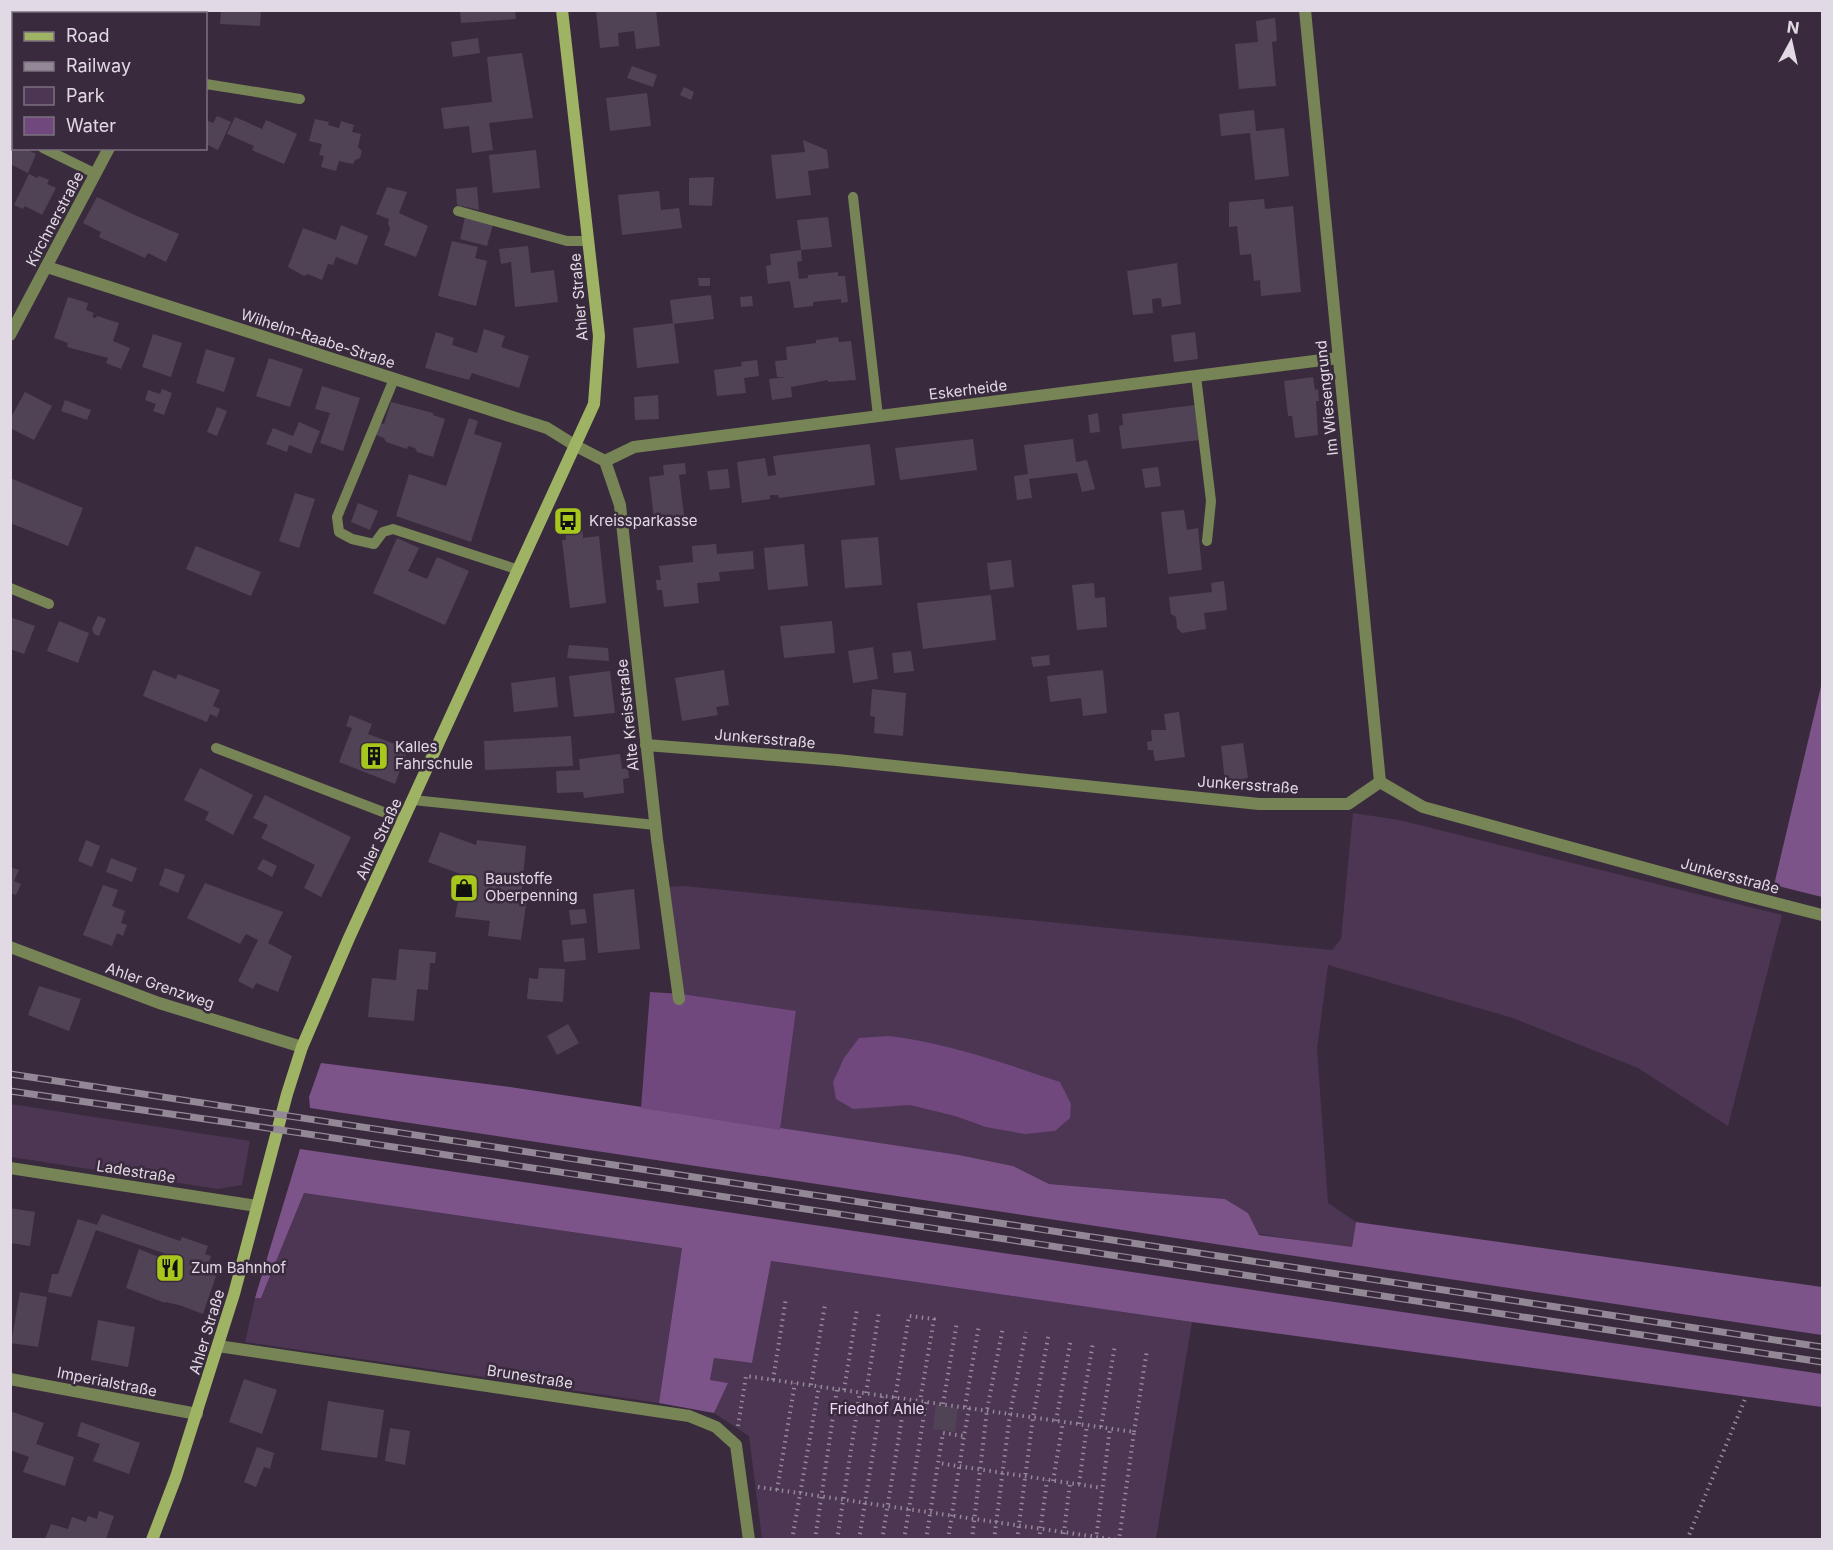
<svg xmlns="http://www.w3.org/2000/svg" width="1833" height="1550" font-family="Inter,sans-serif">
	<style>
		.green { fill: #4d3554 }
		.forest { fill: #7d548a }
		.water { fill: #70487d }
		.building { fill: #514356 }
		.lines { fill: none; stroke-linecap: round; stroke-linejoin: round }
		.path { stroke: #948998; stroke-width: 4; stroke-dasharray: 1.5 4.5; stroke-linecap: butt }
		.lane { stroke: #778455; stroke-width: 10 }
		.street { stroke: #778455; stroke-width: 12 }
		.secondary { stroke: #9fb365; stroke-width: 12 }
		.rail-casing { stroke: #938896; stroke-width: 7 }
		.rail { stroke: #392b3d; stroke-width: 4.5; stroke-dasharray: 14; stroke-linecap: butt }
		.labels { text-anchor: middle; stroke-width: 5; stroke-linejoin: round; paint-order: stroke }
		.street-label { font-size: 15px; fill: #e1d9e4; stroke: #392b3d }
		.poi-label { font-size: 15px; fill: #e1d9e4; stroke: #392b3d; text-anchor: start }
		.park-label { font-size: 15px; fill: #efd7f7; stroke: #392b3d }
	</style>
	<rect width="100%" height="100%" fill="#392b3d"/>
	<g class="green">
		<polygon points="1353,813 1399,820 1782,915 1728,1126 1638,1068 1513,1018 1328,965 1317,1049 1328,1203 1356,1222 1352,1248 1259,1234 1248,1213 1225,1199 1049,1184 1013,1166 959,1155 780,1130 796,1012 682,994 666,887 684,886 1332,950 1341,939"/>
		<polygon points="10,1104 250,1141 242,1185 218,1189 11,1157"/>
		<polygon points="304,1193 682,1248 659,1403 245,1342 255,1298 261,1298"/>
		<polygon points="770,1261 1192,1322 1156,1539 762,1539 749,1436 714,1413 728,1383 710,1380 714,1358 752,1363"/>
	</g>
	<g class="forest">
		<polygon points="1822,682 1822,897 1774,885"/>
		<polygon points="321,1063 510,1087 959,1155 1013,1166 1049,1184 1225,1199 1248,1213 1259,1235 1352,1247 1356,1222 1822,1287 1822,1335 310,1108 309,1097"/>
		<polygon points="300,1149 1822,1374 1822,1407 1192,1322 771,1261 752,1363 714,1358 710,1380 728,1383 714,1413 659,1403 682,1248 304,1193 261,1298 255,1298"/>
	</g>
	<g class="water">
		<polygon points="650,992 682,994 796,1011 780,1130 641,1108"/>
		<path d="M 889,1036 C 948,1043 1004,1063 1060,1082 L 1071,1104 L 1070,1118 L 1055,1131 L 1025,1134 L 986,1127 L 955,1116 L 910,1105 L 853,1109 L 836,1099 L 833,1082 L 844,1058 L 859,1038 Z"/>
	</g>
	<g class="building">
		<polygon points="14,10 36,10 42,14 14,14 14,26 10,33 10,18"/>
		<polygon points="83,10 114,10 117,12 116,14 82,14"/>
		<polygon points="221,10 261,10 260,26 220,24"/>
		<polygon points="460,10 515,10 516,19 461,23"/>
		<polygon points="596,10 638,10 638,12 656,10 660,46 636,49 634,31 618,33 619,46 600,48"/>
		<polygon points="1275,18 1277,41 1272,42 1276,86 1239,89 1235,44 1258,42 1256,21"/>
		<polygon points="478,38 480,53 453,57 451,42"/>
		<polygon points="522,53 533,118 489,123 493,150 472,153 469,126 444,129 441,108 492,102 487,57"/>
		<polygon points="632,66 657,75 653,87 627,78"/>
		<polygon points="684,87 694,92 691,100 680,95"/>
		<polygon points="647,93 651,126 610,131 606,98"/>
		<polygon points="1254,110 1256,131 1284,128 1289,176 1255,180 1250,133 1221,136 1219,114"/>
		<polygon points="217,116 231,122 218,150 206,144 206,120 213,123"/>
		<polygon points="235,117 262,129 266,120 297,134 284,164 252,150 254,146 227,134"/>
		<polygon points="315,119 329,122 328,125 339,128 341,121 354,125 352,132 361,134 358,147 362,151 360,158 355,160 353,164 339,161 336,171 321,167 324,156 319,155 322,144 309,141"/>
		<polygon points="803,140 827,150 829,168 808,171 811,195 776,199 771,155 805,152"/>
		<polygon points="14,148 24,148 36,154 28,173 10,164 10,154"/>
		<polygon points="536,150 540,188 493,193 489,155"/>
		<polygon points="29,174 37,178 39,176 49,180 47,184 56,188 42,215 25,206 23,209 14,205"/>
		<polygon points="714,177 712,206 689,205 689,178"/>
		<polygon points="387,187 407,192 399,213 428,226 416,257 384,245 390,229 388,223 389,219 376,214"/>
		<polygon points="477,187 479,210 457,205 456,189"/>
		<polygon points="659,191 661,210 679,208 682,228 622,235 618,195"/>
		<polygon points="97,197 137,216 179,234 166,262 148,253 145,258 99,237 101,232 83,223"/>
		<polygon points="1264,199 1265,209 1293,206 1301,292 1261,296 1260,280 1254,281 1251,254 1240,255 1237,226 1229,227 1229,202"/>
		<polygon points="465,217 493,224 487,246 460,239"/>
		<polygon points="828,217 832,247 801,250 797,220"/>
		<polygon points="341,225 368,236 357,265 336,257 333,265 328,264 322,280 308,274 304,276 288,267 303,228 336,240"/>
		<polygon points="452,241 478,247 475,258 487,261 476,306 438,296"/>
		<polygon points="528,246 531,273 554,270 558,302 515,307 511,262 501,264 499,249"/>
		<polygon points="801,250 802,261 797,262 799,279 808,278 808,275 838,272 838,276 845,276 848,302 841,303 841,299 813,302 813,306 794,308 790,281 768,284 766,266 771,265 770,254"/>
		<polygon points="1177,263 1181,304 1162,307 1161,298 1152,299 1153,313 1133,315 1127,271"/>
		<polygon points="698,278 710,278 710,286 699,286"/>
		<polygon points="711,295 714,319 673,324 670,300"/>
		<polygon points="752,296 753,306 741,307 740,297"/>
		<polygon points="68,297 88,303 86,310 94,313 92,317 96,318 97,316 119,323 113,341 130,348 121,369 106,363 108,358 67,347 68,343 54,338"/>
		<polygon points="674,323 679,363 637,368 633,328"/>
		<polygon points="484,329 505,336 501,347 529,356 519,388 472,373 469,380 425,368 436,332 454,338 452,345 477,353"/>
		<polygon points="1195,332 1198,359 1174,362 1171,335"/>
		<polygon points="153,334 182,343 171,377 142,367"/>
		<polygon points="838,337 839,342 851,341 856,380 828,382 828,380 791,387 792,397 772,400 769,379 786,377 777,377 775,361 787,360 786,347 816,343 816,340"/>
		<polygon points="206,349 235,358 224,392 196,383"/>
		<polygon points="269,358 303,369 290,407 256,396"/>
		<polygon points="757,360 759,376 744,378 746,393 717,396 714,370 742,366 741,362"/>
		<polygon points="1313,377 1315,390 1318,389 1319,401 1316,401 1318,435 1295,438 1292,416 1288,416 1284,381"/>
		<polygon points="322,386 360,398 343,451 320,443 330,413 315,409"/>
		<polygon points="162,389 172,393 164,415 153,411 156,404 145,400 148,390 160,394"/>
		<polygon points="25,392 52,406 34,440 10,428 10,419"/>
		<polygon points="658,395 659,419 635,420 634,397"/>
		<polygon points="65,400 91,410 87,420 61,411"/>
		<polygon points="391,402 433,413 433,415 445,419 433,457 417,452 415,448 408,446 407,449 386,442 384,438 376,435 380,423 384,424"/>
		<polygon points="1195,405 1200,440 1122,449 1119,426 1123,425 1122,414"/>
		<polygon points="217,407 227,411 217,436 207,432"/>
		<polygon points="1098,413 1100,432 1090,433 1088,415"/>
		<polygon points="469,418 478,421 474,434 502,443 471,542 396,516 409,474 446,486"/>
		<polygon points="299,422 320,431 311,454 289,445 287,452 266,444 273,428 293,436"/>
		<polygon points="973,439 977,470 900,480 895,448"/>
		<polygon points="1073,439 1076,462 1087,460 1095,489 1082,492 1077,473 1029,479 1032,498 1017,500 1014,476 1028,474 1024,445"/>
		<polygon points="870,444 875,485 779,498 778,495 770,495 770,499 742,503 737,462 765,458 768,476 776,475 773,456"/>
		<polygon points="685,463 686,474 679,475 684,515 654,518 649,477 664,475 663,465"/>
		<polygon points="1158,467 1161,486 1145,488 1142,469"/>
		<polygon points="728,469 730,488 710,490 707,471"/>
		<polygon points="10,478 83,508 68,546 10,523"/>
		<polygon points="295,493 315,499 299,548 279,541"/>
		<polygon points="358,503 378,511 370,530 351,522"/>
		<polygon points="1184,510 1187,530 1198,528 1202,570 1168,574 1161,512"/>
		<polygon points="582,527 583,538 599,536 606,603 570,608 562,540 566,540 565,529"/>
		<polygon points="878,537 882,585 845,588 841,540"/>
		<polygon points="397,538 419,548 408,571 427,579 437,557 469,571 445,625 373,593"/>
		<polygon points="716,544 717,554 753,551 754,569 719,572 720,581 697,583 699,603 664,607 662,590 657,590 656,580 661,580 659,566 693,562 692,546"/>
		<polygon points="804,544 808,586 768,590 764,548"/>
		<polygon points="196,546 261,572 251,596 186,569"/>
		<polygon points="1011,560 1014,587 990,590 987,563"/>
		<polygon points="1224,581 1227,610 1204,613 1206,629 1182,633 1177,628 1176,617 1171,614 1169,597 1212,592 1211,583"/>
		<polygon points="1094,583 1095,598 1105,597 1107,627 1077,630 1072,585"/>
		<polygon points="991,595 996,640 923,649 917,603"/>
		<polygon points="98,616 106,619 99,636 94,634 92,629"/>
		<polygon points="10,617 35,626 24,654 10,649"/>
		<polygon points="59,621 89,633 78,663 47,651"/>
		<polygon points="832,621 835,653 784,658 780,626"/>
		<polygon points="569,645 608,648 609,661 567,658"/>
		<polygon points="873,647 878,679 853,683 848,651"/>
		<polygon points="911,651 914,671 894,673 892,653"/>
		<polygon points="1049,655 1050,665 1033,667 1031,657"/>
		<polygon points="153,670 176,679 178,674 220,690 213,706 220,709 217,717 210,714 207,722 143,696"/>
		<polygon points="724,670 729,705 716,707 718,715 682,721 675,678"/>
		<polygon points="1103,670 1107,713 1083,716 1081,698 1050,702 1047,676"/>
		<polygon points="610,671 615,713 574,717 569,676"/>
		<polygon points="555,677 558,707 514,712 511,683"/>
		<polygon points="872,689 906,693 903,736 874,733 875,717 870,716"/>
		<polygon points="1179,712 1185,757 1155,761 1153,750 1148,750 1147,742 1152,741 1151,730 1166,730 1164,714"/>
		<polygon points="350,715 372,724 368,734 408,749 395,784 339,762 352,728 346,726"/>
		<polygon points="571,736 573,766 485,770 484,741"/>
		<polygon points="1243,743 1248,778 1225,781 1221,746"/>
		<polygon points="620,754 622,769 628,768 629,778 623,779 624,793 584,798 583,792 557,793 556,771 580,770 579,759"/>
		<polygon points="200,768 253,795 233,835 205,820 209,812 184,800"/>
		<polygon points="265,795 351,837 321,897 304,888 315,865 261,838 268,825 253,818"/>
		<polygon points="440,832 476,845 477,840 526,846 521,897 527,898 521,940 488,936 490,921 455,917 463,875 428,862"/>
		<polygon points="86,840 100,846 92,867 78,861"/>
		<polygon points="111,858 137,868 132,882 106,872"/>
		<polygon points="263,859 277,866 272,877 257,869"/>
		<polygon points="10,867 19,870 14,881 21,884 16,895 10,893"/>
		<polygon points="165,868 185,875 178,893 159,885"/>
		<polygon points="205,883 283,912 268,943 292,956 278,992 256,983 253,989 238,981 258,940 246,934 240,944 187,918"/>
		<polygon points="103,885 118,890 112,906 125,911 121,923 127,925 123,936 117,933 112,946 83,935"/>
		<polygon points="634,889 640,949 598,953 593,894"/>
		<polygon points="585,909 587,923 571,925 569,910"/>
		<polygon points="584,938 586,960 564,962 562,940"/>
		<polygon points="399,949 436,952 435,963 430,963 428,990 417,989 414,1021 368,1017 372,978 396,980"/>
		<polygon points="539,968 565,969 563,1002 527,999 529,978 538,979"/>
		<polygon points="39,986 81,999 69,1031 28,1015"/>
		<polygon points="568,1024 579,1043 557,1055 547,1036"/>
		<polygon points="10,1208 35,1212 30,1246 10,1243"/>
		<polygon points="102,1214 180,1241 182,1237 208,1246 205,1254 211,1256 205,1272 216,1276 203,1314 179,1305 165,1302 165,1303 126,1288 139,1249 176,1264 177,1262 173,1261 175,1257 96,1230 71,1297 48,1292 52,1274 58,1274 78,1219 97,1225"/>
		<polygon points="20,1292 47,1297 38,1347 11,1343"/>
		<polygon points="98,1320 135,1327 128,1367 91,1360"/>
		<polygon points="244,1379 277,1390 262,1434 229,1422"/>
		<polygon points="328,1401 384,1410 377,1458 321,1450"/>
		<polygon points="936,1404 958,1408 955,1432 933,1429"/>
		<polygon points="10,1411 44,1423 36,1444 74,1457 65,1486 23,1472 29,1457 10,1450"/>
		<polygon points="81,1422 140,1443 129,1474 93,1461 100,1444 77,1436"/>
		<polygon points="390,1428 410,1431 405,1465 385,1461"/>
		<polygon points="257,1447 274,1453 270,1469 264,1467 256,1487 244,1482"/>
		<polygon points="99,1511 114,1516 106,1539 45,1539 51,1524 68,1529 72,1517 86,1522 88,1516 97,1519"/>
	</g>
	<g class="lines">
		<g class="path">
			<polyline points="773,1380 786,1298"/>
			<polyline points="811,1385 825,1305"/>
			<polyline points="844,1390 857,1309"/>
			<polyline points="866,1393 879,1312"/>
			<polyline points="895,1398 909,1316 934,1319 920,1401"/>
			<polyline points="943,1404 957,1322"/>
			<polyline points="965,1407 979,1325"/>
			<polyline points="969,1408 964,1436 943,1433 938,1463 1102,1488"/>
			<polyline points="1056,1421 1071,1339"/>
			<polyline points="1079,1424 1093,1343"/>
			<polyline points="738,1426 746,1376 1134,1432 1119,1540"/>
			<polyline points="1101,1427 1115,1345"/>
			<polyline points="1134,1432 1147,1350"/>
			<polyline points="1053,1481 1063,1422"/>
			<polyline points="1079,1484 1087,1425"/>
			<polyline points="758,1487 1117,1540"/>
			<polyline points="777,1490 795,1383"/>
			<polyline points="792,1540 819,1386"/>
			<polyline points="815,1540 837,1389"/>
			<polyline points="837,1540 860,1392"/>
			<polyline points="859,1540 882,1396"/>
			<polyline points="882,1540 905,1399"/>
			<polyline points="904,1540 926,1402"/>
			<polyline points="926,1540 938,1463"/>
			<polyline points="948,1540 964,1436"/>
			<polyline points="972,1540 987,1410 1003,1327"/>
			<polyline points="994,1540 1010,1414 1026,1332"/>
			<polyline points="1017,1540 1033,1417 1049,1333"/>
			<polyline points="1039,1540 1047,1480"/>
			<polyline points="1063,1540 1070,1483"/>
			<polyline points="1096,1540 1110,1428"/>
			<polyline points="1687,1540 1745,1399"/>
		</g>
		<g class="lane">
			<polyline points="206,84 300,99"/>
			<polyline points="10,102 14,96"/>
			<polyline points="10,133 14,135"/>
			<polyline points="43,148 96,174"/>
			<polyline points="853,197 878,416"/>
			<polyline points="458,211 567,241 588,241"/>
			<polyline points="1196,376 1211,501 1207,541"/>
			<polyline points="394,379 337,517 339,532 352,539 374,544 383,532 393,529 519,570"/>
			<polyline points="10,588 49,604"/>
			<polyline points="216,748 404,820"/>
			<polyline points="413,800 655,825"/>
		</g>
		<g class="street">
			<polyline points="1305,10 1380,782"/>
			<polyline points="179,14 181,10"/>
			<polyline points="47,267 547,428 576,446 605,461 620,505 657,839 679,999"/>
			<polyline points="10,335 109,148"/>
			<polyline points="605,461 634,447 1338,358"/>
			<polyline points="646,745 837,760 1259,804 1348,804 1380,782"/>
			<polyline points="1380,782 1423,807 1736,893 1822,915"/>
			<polyline points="10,947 159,1003 302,1047"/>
			<polyline points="10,1168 257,1206"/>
			<polyline points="218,1346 689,1416 716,1427 736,1445 749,1540"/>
			<polyline points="10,1379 197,1414"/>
		</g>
		<polyline class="secondary" points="152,1540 176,1477 234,1294 287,1094 302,1047 349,938 594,404 599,336 562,10"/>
		<g class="rail-casing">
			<g id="rail">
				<polyline points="10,1074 1822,1347"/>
				<polyline points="10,1091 254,1126 1822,1362"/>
			</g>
		</g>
		<use href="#rail" class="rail"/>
	</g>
	<defs>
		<g id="bus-square" transform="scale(1.5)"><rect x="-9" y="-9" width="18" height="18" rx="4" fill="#a8c71d" stroke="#392b3d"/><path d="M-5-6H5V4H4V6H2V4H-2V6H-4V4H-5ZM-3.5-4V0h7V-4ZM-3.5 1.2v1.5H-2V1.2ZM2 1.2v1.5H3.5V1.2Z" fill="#111"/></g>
		<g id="building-square" transform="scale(1.5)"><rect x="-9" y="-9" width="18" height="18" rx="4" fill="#a8c71d" stroke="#392b3d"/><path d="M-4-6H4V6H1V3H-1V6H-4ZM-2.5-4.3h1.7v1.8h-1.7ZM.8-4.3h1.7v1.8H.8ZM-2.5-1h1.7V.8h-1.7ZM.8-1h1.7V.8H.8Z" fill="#111"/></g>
		<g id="shop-square" transform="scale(1.5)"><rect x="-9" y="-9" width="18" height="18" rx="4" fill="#a8c71d" stroke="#392b3d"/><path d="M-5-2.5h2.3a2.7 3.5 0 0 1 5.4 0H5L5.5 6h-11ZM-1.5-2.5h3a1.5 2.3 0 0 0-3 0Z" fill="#111"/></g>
		<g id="restaurant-square" transform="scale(1.5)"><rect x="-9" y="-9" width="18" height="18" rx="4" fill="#a8c71d" stroke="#392b3d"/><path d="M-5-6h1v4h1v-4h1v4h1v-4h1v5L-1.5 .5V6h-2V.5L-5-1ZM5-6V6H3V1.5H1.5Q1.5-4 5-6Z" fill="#111"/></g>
	</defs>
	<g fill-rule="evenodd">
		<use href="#bus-square" x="568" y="521"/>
		<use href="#building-square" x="374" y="756"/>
		<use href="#shop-square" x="464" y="888"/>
		<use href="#restaurant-square" x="170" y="1268"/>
	</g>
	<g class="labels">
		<g class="street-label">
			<text transform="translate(55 219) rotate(-62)" y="5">Kirchnerstraße</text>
			<text transform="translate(579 297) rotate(-95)" y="5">Ahler Straße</text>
			<text transform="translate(318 339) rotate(18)" y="5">Wilhelm-Raabe-Straße</text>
			<text transform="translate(968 390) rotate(-7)" y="5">Eskerheide</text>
			<text transform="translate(1327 398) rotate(-96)" y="5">Im Wiesengrund</text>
			<text transform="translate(628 715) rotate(-96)" y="5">Alte Kreisstraße</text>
			<text transform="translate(765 739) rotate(5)" y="5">Junkersstraße</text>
			<text transform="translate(1248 785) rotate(4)" y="5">Junkersstraße</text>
			<text transform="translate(379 839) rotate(-65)" y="5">Ahler Straße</text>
			<text transform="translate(1730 876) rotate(15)" y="5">Junkersstraße</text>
			<text transform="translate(160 986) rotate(19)" y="5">Ahler Grenzweg</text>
			<text transform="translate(136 1172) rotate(9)" y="5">Ladestraße</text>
			<text transform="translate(207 1332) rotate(-73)" y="5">Ahler Straße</text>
			<text transform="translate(530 1377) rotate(9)" y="5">Brunestraße</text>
			<text transform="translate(107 1382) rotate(11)" y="5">Imperialstraße</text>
		</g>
		<g class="poi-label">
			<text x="589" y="526">Kreissparkasse</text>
			<text x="395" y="752">Kalles<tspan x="395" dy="17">Fahrschule</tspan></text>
			<text x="485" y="884">Baustoffe<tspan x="485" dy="17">Oberpenning</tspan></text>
			<text x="191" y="1273">Zum Bahnhof</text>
		</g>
		<g class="park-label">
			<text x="877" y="1414">Friedhof Ahle</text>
		</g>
	</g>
	<rect width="1833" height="1550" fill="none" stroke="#e1d9e4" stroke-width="24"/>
	<rect x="12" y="12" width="195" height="138" fill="#392b3d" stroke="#7c7180" stroke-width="1.5"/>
	<rect x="24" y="32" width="30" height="9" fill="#9fb365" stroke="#7c7180" stroke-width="1.5"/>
	<text x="66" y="42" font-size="18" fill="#e1d9e4">Road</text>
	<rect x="24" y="62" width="30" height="9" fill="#938896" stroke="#7c7180" stroke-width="1.5"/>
	<text x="66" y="72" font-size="18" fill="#e1d9e4">Railway</text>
	<rect x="24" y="87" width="30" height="18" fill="#4d3554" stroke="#7c7180" stroke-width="1.5"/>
	<text x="66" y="102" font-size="18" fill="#e1d9e4">Park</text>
	<rect x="24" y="117" width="30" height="18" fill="#70487d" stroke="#7c7180" stroke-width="1.5"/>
	<text x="66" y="132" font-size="18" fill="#e1d9e4">Water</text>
	<g transform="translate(1791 42) rotate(8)" stroke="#392b3d" stroke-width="4.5" paint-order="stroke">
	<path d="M0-4.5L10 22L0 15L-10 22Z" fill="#e1d9e4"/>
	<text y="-9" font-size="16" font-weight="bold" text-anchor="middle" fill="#e1d9e4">N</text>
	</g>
</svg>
